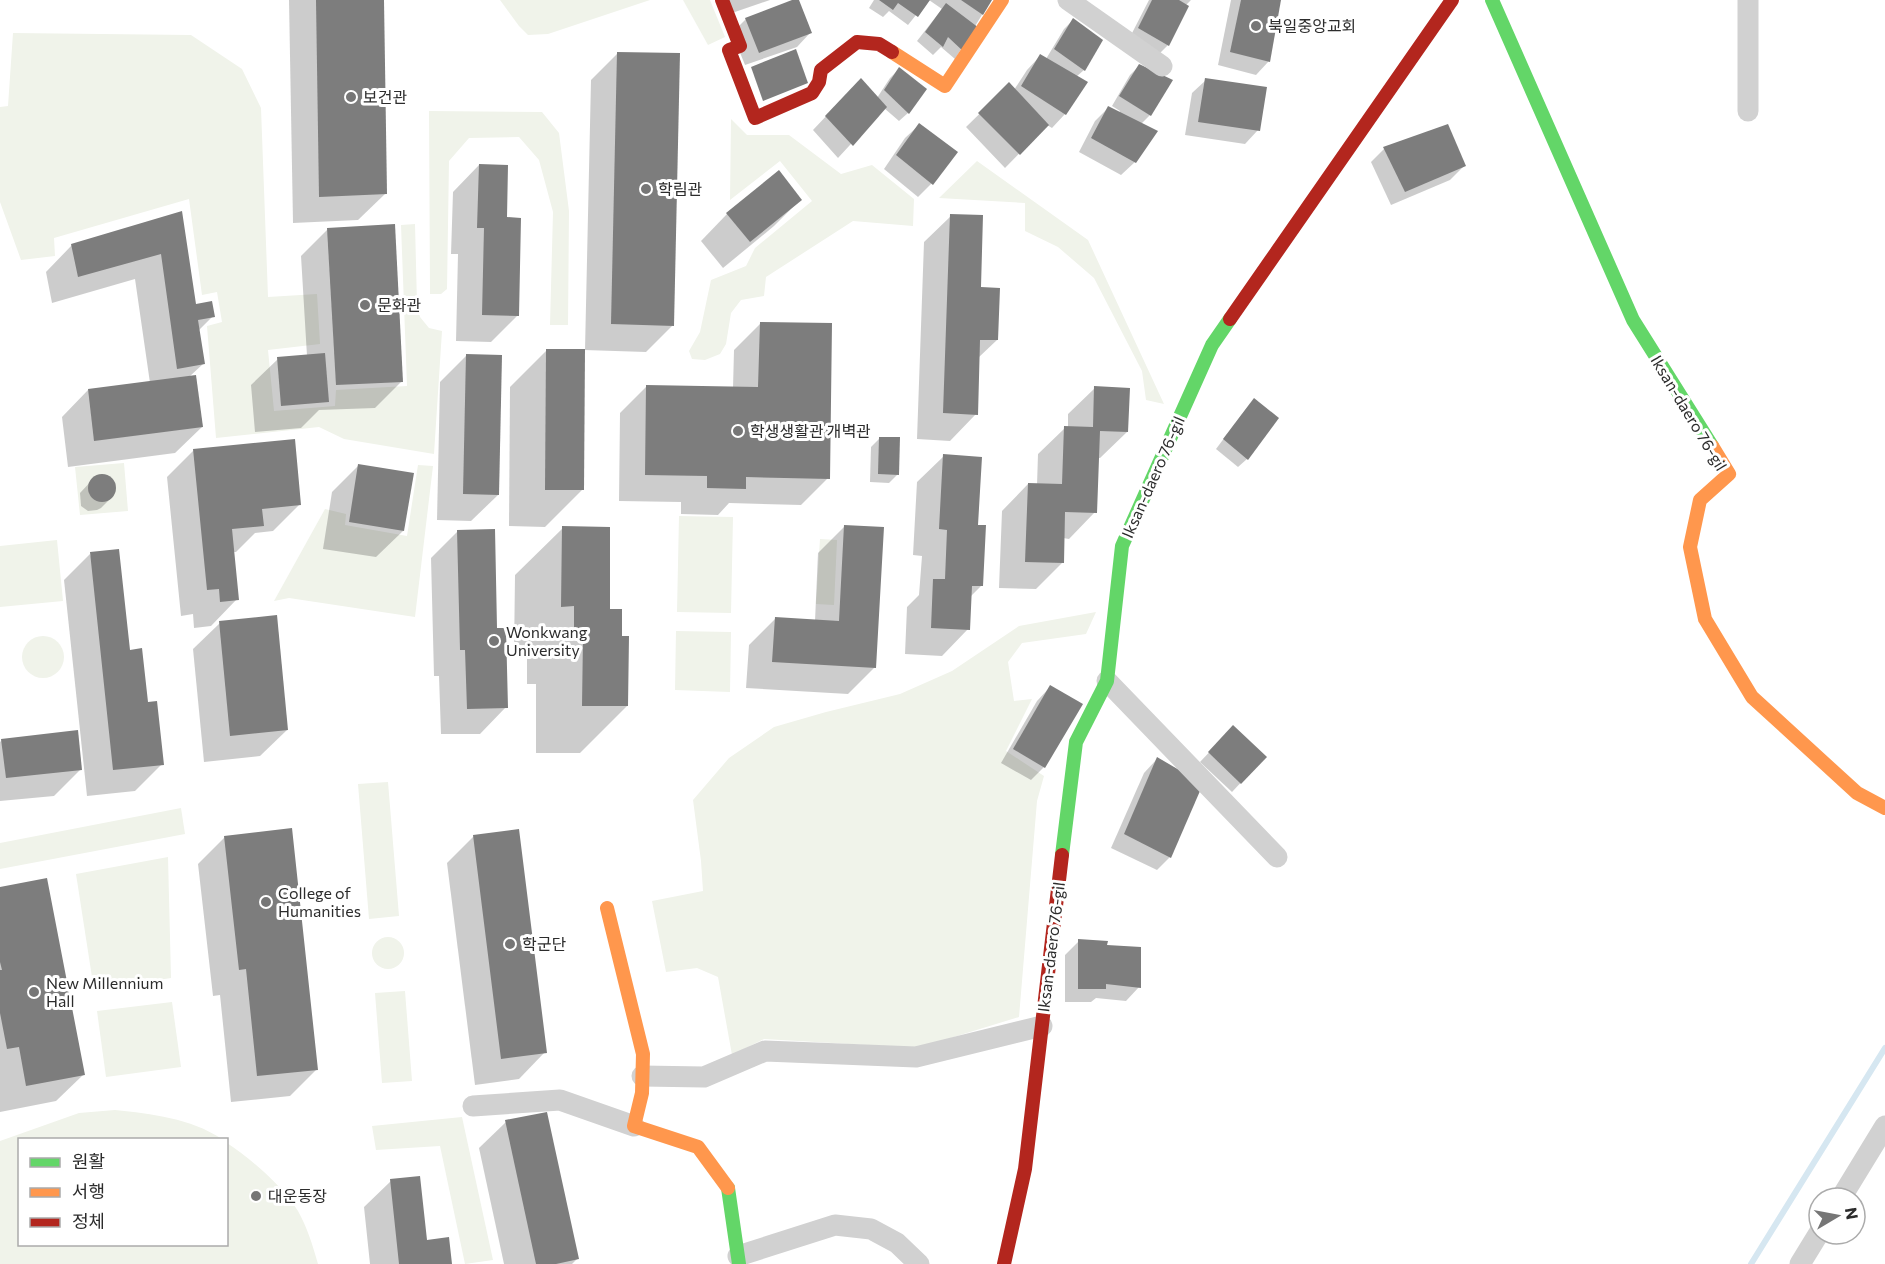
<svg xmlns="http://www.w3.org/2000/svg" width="1885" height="1264" font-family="Commissioner,'Noto Sans KR',sans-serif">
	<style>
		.green { fill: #f0f3ea }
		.shadow { fill: #0003 }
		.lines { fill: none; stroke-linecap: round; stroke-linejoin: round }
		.stream { stroke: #d6e7f1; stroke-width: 6 }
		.building { fill: #7d7d7d }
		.street { stroke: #d1d1d1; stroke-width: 21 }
		.fast { stroke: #63d668; stroke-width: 14 }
		.slow { stroke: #ff974d; stroke-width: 14 }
		.jam { stroke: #b3261e; stroke-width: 14 }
		.poi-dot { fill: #767676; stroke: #fff; stroke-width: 2 }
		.labels { text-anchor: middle; stroke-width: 6; stroke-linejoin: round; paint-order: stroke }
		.poi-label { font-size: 16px; fill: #2c2c2c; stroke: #fff; text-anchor: start }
		.street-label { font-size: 16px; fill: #2c2c2c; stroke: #fff }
	</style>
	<rect width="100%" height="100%" fill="#fff"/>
	<g class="green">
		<polygon points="500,0 650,0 548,34 528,35 519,26"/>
		<polygon points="683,0 710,0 725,37 708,45"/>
		<polygon points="13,33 191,35 242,69 261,108 268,297 317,294 320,344 268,350 274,411 335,406 336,390 407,386 401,225 415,224 417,304 420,317 429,328 442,331 434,454 344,439 319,427 216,438 207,326 222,322 217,292 202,295 189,199 54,238 55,256 21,260 0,202 0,107 8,106"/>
		<polygon points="429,111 542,112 559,133 569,211 568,325 550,325 553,212 539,160 519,137 469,138 449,161 447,289 441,294 430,294"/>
		<polygon points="731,119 747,135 789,135 841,174 872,165 914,199 913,226 853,221 766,277 764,296 741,300 731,313 726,344 720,354 705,360 692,359 689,351 700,332 711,280 746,266 755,248 812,201 780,161 730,200"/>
		<polygon points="977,161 1088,240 1164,404 1146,400 1142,371 1094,278 1058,247 1025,231 1025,203 939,198"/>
		<polygon points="124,463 128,511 80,515 75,467"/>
		<polygon points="418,465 433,466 415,617 289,598 274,601 325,509 346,514 345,525 407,536"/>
		<polygon points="679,516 733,517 731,613 677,612"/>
		<polygon points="820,539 837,540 834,605 816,604"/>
		<polygon points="57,540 63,601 0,607 0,546"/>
		<polygon points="1096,612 1086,634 1022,643 1008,662 1014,701 1032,699 1006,751 1044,776 1037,801 1019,1017 918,1048 764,1039 732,1055 718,977 697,968 666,972 652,901 703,891 701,861 693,800 729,758 774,727 826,712 900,694 952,671 1019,626"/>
		<polygon points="676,631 731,632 730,692 675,690"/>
		<circle cx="43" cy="657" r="21"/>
		<polygon points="388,782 399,916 369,919 358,784"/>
		<polygon points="181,808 185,834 0,869 0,843"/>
		<polygon points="168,857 171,978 94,990 76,874"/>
		<circle cx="388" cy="953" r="16"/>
		<polygon points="405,991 412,1081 382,1083 375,993"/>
		<polygon points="172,1002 181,1067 106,1077 97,1011"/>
		<path d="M 115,1110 C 152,1114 190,1118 222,1139 L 20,1140 L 20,1244 L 226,1244 L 227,1143 C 251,1159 283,1186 298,1211 C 307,1227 313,1246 318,1264 L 0,1264 L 0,1141 L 79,1113 Z"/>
		<polygon points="462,1117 493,1260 465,1264 440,1146 376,1150 372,1126"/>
	</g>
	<g class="shadow">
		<polygon points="289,0 382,0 385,194 358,220 293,223"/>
		<polygon points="729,0 770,0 732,13"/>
		<polygon points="797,0 810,33 797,47 745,65 732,33 746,19"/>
		<polygon points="874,0 928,0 908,25 889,11 883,17 869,8"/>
		<polygon points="929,0 991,0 955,59 941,47 933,55 917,41 942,9"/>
		<polygon points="1149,0 1191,0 1186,5 1168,45 1159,54 1130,37"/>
		<polygon points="1231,0 1279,0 1269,61 1256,75 1218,65"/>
		<polygon points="1073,20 1084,70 1076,77 1065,114 1052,128 1047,125 1005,168 966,127 1009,85 1014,90 1027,70 1040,56 1046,59 1064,29"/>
		<polygon points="618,53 672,326 646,352 584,350 585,350 591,80"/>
		<polygon points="1139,66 1171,80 1150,115 1141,124 1135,162 1121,175 1079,152 1095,121 1108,108 1119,113 1120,111 1112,106 1130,75"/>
		<polygon points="899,69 908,113 899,121 884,108 838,158 813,130 847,94 877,98 890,78"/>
		<polygon points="1206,80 1258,130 1245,144 1185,135 1192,93"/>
		<polygon points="919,125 956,153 931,184 918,197 884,169 905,138"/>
		<polygon points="1384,149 1464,166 1450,180 1391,205 1371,162"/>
		<polygon points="479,165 505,219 517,316 491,342 456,341 458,254 451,254 453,192"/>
		<polygon points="800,200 774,226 723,268 701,241 727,214"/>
		<polygon points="181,213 195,306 213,316 198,331 203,364 189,377 202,427 175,453 68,467 62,417 88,390 150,383 135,279 52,303 46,272 72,245"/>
		<polygon points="951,216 980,289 997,340 978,358 976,414 950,441 917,439 924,242"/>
		<polygon points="328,229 402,381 375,408 319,410 301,428 255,432 251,385 278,359 307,356 301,256"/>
		<polygon points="760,324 828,478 801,505 729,503 718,515 681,514 681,502 619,501 620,413 647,386 733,388 734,350"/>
		<polygon points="547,350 583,489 545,527 509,526 510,387"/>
		<polygon points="466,356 498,495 471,521 437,520 440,382"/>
		<polygon points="1095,388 1127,432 1100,458 1097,458 1095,512 1069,539 1063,538 1062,563 1036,589 999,588 1002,511 1028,484 1037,485 1038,454 1065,428 1068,428 1068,414"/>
		<polygon points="1255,400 1247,459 1238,467 1216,449 1246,409"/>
		<polygon points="880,438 898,474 889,483 870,482 871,447"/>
		<polygon points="194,450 300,504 273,531 255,533 236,552 233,552 237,599 211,626 194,628 193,614 181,616 167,477"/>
		<polygon points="944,456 977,526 981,586 970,597 968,629 942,656 905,654 907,607 919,595 922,556 913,555 917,482"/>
		<polygon points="359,465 403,531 376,557 323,549 332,492"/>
		<polygon points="103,475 113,482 115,490 111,498 101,508 97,510 88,511 81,506 80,493 95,477"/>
		<polygon points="845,526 875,667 848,694 746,688 749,645 775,619 815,621 818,553"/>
		<polygon points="563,528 608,611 620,637 627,706 580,753 536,753 536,684 527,684 527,653 514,653 515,575"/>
		<polygon points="458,531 496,629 506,707 480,734 441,734 439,676 434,676 431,558"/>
		<polygon points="90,554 147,704 162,764 135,791 87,796 64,580"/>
		<polygon points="220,623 287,730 260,756 204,762 193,649"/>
		<polygon points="1050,687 1044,767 1031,780 1001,763 1037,701"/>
		<polygon points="1233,727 1265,757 1232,792 1200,762"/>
		<polygon points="2,740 81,769 54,796 0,801 0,742"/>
		<polygon points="1157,759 1170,857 1157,870 1111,848 1144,773"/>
		<polygon points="474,836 545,1052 519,1079 475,1085 447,863"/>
		<polygon points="225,837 317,1069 290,1096 231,1102 220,995 213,996 198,864"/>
		<polygon points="0,888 83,1075 56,1101 0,1112"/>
		<polygon points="1079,941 1105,947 1139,987 1126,1001 1096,998 1091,1002 1065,1002 1065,955"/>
		<polygon points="506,1122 577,1259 572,1264 504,1264 479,1148"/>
		<polygon points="391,1181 426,1241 450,1264 370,1264 364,1207"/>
	</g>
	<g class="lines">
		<polyline class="stream" points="1751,1264 1885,1048"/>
	</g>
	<g class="building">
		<polygon points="316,0 384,0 387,194 319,197"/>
		<polygon points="792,0 799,0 812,33 759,53 745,18"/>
		<polygon points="879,0 930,0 918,17 898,3 893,10"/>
		<polygon points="961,0 992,0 983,15"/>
		<polygon points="1152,0 1179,0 1189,6 1169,46 1138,28"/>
		<polygon points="1241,0 1281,0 1270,62 1230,52"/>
		<polygon points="946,3 979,28 964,52 948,37 943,47 925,32"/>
		<polygon points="1073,18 1103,40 1085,71 1054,49"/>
		<polygon points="796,49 808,83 763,101 751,67"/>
		<polygon points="617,52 680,53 674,326 611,324"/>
		<polygon points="1040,54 1088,82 1066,115 1021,86"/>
		<polygon points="1139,64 1173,80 1151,116 1119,96"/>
		<polygon points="899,67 927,89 909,114 884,90"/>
		<polygon points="861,78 887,107 853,146 825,116"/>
		<polygon points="1205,78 1267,87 1260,131 1198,122"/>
		<polygon points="1009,82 1049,125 1020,155 978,113"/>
		<polygon points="1108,106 1158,131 1136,163 1091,138"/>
		<polygon points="919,123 958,152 933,185 896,155"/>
		<polygon points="1448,124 1466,166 1405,192 1383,147"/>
		<polygon points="479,164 508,165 507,217 521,218 519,316 482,315 484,228 477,228"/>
		<polygon points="779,170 802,200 750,242 726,213"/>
		<polygon points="182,211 196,304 212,301 215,317 198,320 205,364 177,369 161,254 78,277 71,244"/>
		<polygon points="950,214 983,215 981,287 1000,288 998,340 980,340 978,415 943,413"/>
		<polygon points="395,224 403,382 336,385 327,228"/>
		<polygon points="760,322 832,323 830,479 746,477 746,489 707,488 707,476 645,475 646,385 758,387"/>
		<polygon points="546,349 585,349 584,490 545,490"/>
		<polygon points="325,353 329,402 281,406 277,357"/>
		<polygon points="466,354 502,355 499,495 463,494"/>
		<polygon points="196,375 203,427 94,441 88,389"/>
		<polygon points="1094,386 1130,388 1128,432 1100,431 1097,513 1065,512 1064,563 1025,562 1028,483 1062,484 1064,426 1093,427"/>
		<polygon points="1254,398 1279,418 1248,460 1223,439"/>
		<polygon points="879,437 900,437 899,475 878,474"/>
		<polygon points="295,439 301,505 262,509 264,526 232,529 239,600 220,602 219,589 207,590 193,449"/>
		<polygon points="943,454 982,457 978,525 986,525 983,586 972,586 970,630 931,628 933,579 945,579 947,530 939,529"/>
		<polygon points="358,464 414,473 404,531 349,522"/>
		<circle cx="102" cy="488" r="14"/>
		<polygon points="844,525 884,527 876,668 772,662 775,617 839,621"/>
		<polygon points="562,526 610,527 610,609 622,609 622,636 629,636 628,706 582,706 583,637 574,637 574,606 561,607"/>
		<polygon points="495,529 497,628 506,628 508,708 467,709 465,650 460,650 457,530"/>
		<polygon points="119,549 130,650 142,648 148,702 157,701 164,765 113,770 90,552"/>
		<polygon points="277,615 288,730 230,736 219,621"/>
		<polygon points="1050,685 1083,704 1045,768 1013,749"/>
		<polygon points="1233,725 1267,757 1241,784 1208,752"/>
		<polygon points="78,730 82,770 6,778 1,739"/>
		<polygon points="1157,757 1203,784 1171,858 1124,834"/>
		<polygon points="292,828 318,1070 257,1076 246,969 239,970 224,836"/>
		<polygon points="519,829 547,1053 501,1059 473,835"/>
		<polygon points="47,878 85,1075 26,1086 19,1047 7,1049 0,1013 0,970 2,970 0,962 0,887"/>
		<polygon points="1078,939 1108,941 1107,945 1141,947 1141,988 1106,984 1106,989 1078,989"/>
		<polygon points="547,1112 579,1259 556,1264 536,1264 505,1120"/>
		<polygon points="420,1176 427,1240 449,1237 452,1264 399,1264 390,1179"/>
	</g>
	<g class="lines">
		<g class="street">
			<polyline points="1068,0 1162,66"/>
			<polyline points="1748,0 1748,111"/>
			<polyline points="1107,681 1277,857"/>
			<polyline points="642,1076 704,1077 765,1051 916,1057 1042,1026"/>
			<polyline points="473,1106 560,1100 634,1126"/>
			<polyline points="1841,1198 1885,1126"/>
			<polyline points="738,1256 835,1225 871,1229 897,1243 919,1264"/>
			<polyline points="1800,1264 1819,1233"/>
		</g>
		<g class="fast">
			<polyline points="1492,0 1633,320 1712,446"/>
			<polyline points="1062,855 1076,742 1107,681 1122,546 1212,345 1230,319"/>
			<polyline points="728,1188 739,1264"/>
		</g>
		<g class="slow">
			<polyline points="892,52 945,86 1002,0"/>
			<polyline points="1712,446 1729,474 1700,500 1690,547 1705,619 1752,697 1857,793 1885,808"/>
			<polyline points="607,908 643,1054 642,1093 634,1126 698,1147 728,1188"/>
		</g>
		<g class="jam">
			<polyline points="722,0 740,46 729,50 755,118 812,93 819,82 821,70 857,42 879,44 892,52"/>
			<polyline points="1230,319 1452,0"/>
			<polyline points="1004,1264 1025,1169 1062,855"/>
		</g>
	</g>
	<g class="poi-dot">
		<circle cx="1256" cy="26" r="6"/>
		<circle cx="351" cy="97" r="6"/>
		<circle cx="646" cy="189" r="6"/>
		<circle cx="365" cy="305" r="6"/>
		<circle cx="738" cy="431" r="6"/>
		<circle cx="494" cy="641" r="6"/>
		<circle cx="266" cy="902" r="6"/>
		<circle cx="510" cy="944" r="6"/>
		<circle cx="34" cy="992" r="6"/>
		<circle cx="256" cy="1196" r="6"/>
	</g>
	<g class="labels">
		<g class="poi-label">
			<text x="1268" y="32">북일중앙교회</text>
			<text x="363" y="103">보건관</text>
			<text x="658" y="195">학림관</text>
			<text x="377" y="311">문화관</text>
			<text x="750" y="437">학생생활관 개벽관</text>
			<text x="506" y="638">Wonkwang<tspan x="506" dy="18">University</tspan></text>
			<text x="278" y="899">College of<tspan x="278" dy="18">Humanities</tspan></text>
			<text x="522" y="950">학군단</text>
			<text x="46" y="989">New Millennium<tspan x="46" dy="18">Hall</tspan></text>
			<text x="268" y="1202">대운동장</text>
		</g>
		<g class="street-label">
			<text transform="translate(1689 413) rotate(59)" y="6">Iksan-daero 76-gil</text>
			<text transform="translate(1153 477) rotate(-66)" y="6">Iksan-daero 76-gil</text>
			<text transform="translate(1051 947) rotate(-83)" y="6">Iksan-daero 76-gil</text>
		</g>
	</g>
	<rect x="18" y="1138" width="210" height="108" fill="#ffffff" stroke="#ababab" stroke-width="1.5"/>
	<rect x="30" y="1158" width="30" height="9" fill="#63d668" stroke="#ababab" stroke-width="1.5"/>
	<text x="72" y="1168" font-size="18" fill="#2c2c2c">원활</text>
	<rect x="30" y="1188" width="30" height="9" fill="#ff974d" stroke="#ababab" stroke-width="1.5"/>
	<text x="72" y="1198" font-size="18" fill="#2c2c2c">서행</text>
	<rect x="30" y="1218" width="30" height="9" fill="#b3261e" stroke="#ababab" stroke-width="1.5"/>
	<text x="72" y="1228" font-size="18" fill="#2c2c2c">정체</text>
	<g transform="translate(1837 1216) rotate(80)"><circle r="28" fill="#ffffff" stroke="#ababab" stroke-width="1.5"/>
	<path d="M0-4.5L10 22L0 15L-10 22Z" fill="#767676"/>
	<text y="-9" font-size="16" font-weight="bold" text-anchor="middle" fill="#2c2c2c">N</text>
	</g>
</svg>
